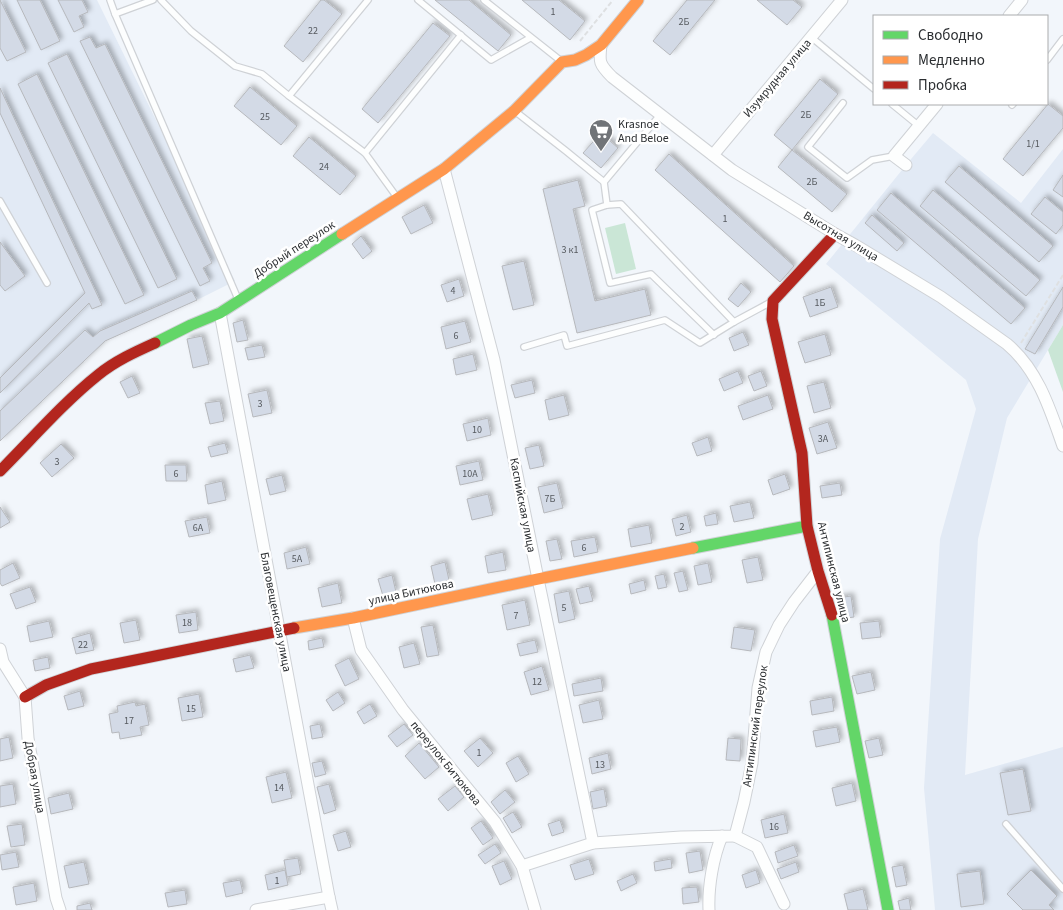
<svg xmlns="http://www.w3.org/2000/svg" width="1063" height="910" font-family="'Source Sans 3',sans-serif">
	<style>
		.built { fill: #e2eaf5 }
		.green { fill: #cae6d6 }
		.building { fill: #d3dae6; stroke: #b6b8bc; filter: url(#shadow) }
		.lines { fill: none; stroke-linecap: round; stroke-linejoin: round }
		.lane-casing { stroke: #cfd2d6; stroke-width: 8 }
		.street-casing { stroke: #cfd2d6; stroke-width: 13 }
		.fast-casing { stroke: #cfd2d6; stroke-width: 13 }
		.slow-casing { stroke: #cfd2d6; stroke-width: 13 }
		.jam-casing { stroke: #cfd2d6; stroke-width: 13 }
		.path { stroke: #dee0e2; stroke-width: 2; stroke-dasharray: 5 2.5; stroke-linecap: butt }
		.lane { stroke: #fdfefe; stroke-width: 5.5 }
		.street { stroke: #fdfefe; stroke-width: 11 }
		.fast { stroke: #63d668; stroke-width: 11 }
		.slow { stroke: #ff974d; stroke-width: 11 }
		.jam { stroke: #b3261e; stroke-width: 11 }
		.labels { text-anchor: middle; stroke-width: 5; stroke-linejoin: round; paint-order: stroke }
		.number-label { font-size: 10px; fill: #55595e }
		.street-label { font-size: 12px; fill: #2b2e31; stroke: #fff }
		.poi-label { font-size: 12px; fill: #2b2e31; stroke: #fff; text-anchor: start }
	</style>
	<defs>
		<filter id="shadow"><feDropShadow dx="3" dy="-3" stdDeviation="2.5" flood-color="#0004"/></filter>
	</defs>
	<rect width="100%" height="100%" fill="#f2f6fb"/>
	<g class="built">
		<polygon points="0,0 97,0 235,281 197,300 105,341 0,441"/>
		<polygon points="933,133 1021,203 1063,149 1063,325 1007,418 978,539 965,775 1063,747 1063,910 935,910 924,788 940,539 976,409 966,380 826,264 906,165"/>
	</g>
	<g class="green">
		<polygon points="625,223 636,269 616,274 605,228"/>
		<polygon points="1063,325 1063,392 1048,350"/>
	</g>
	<g class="building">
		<polygon points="0,0 26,52 7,61 0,48"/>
		<polygon points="17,0 40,0 60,41 41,50"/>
		<polygon points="58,0 82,0 88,12 79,16 84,27 74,32"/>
		<polygon points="321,0 324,0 342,14 303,62 284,46"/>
		<polygon points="435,0 469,0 511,35 498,51"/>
		<polygon points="522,0 559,0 585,21 570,40"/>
		<polygon points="687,0 715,0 670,55 653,41"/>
		<polygon points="757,0 793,0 802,7 787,25"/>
		<polygon points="433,23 450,36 378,123 362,109"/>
		<polygon points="90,37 96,48 105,44 212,263 203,268 210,281 200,286 80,41"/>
		<polygon points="67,54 177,279 158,288 48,63"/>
		<polygon points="37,74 144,295 125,304 18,84"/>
		<polygon points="820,79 838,94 792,150 774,135"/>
		<polygon points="250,87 297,126 281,145 234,106"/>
		<polygon points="0,88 102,305 92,309 89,303 0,393 0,378 85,293 0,113"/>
		<polygon points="1048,104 1063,116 1063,128 1023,176 1003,159"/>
		<polygon points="601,133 618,148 601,168 583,153"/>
		<polygon points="309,137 356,176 340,195 293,156"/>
		<polygon points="792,150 847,194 832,212 778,167"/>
		<polygon points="669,154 794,266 780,282 655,170"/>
		<polygon points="959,166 1053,246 1039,262 945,182"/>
		<polygon points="1063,175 1063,197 1053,190"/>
		<polygon points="578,180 585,206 573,209 595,301 645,289 651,315 577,333 543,189"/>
		<polygon points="933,190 1040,280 1026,296 920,206"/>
		<polygon points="891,193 1025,308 1011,324 877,210"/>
		<polygon points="1045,197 1063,212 1063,225 1056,234 1031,214"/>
		<polygon points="424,205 433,223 411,234 402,217"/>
		<polygon points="872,215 904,243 897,251 865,223"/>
		<polygon points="361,236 372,251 363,259 352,244"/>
		<polygon points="0,242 25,276 5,291 0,285"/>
		<polygon points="524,261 534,305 513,310 502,266"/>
		<polygon points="459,279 464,296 447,302 441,285"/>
		<polygon points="741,283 751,292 738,307 728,299"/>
		<polygon points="831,287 838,307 810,317 803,297"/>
		<polygon points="1063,287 1063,307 1035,354 1025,349"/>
		<polygon points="192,291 197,300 105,341 0,441 0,411 85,330 93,337 100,331"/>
		<polygon points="243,320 248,340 237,342 233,323"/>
		<polygon points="465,321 471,342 446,349 441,327"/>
		<polygon points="743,332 749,345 734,351 729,338"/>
		<polygon points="825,334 831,355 805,363 798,342"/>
		<polygon points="202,336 209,364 193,368 187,339"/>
		<polygon points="262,345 265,357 248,360 245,348"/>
		<polygon points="473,354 477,370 456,375 453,359"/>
		<polygon points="738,371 743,383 724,391 719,379"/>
		<polygon points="761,371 767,386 754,391 748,376"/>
		<polygon points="132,376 140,393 128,398 120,382"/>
		<polygon points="532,380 535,393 515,398 511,385"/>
		<polygon points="824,382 831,408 814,413 807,386"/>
		<polygon points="267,390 272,413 253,417 248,394"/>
		<polygon points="564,395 569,415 549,420 545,400"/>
		<polygon points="768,395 773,409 743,420 738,406"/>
		<polygon points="220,401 224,421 210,424 205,403"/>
		<polygon points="488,418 491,435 467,441 463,424"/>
		<polygon points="828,422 837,448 817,454 809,428"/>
		<polygon points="708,437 712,451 697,456 692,443"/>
		<polygon points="225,443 228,453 211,457 208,447"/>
		<polygon points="61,444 74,458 52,477 40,463"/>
		<polygon points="539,445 544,466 530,469 525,448"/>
		<polygon points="479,461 483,480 460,485 456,466"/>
		<polygon points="165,465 186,465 187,481 166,481"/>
		<polygon points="785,474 790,489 773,495 768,480"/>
		<polygon points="282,475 286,491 270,495 266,479"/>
		<polygon points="222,481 226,500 208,504 205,485"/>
		<polygon points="557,483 563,508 544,513 538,487"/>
		<polygon points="840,483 842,495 822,498 820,486"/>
		<polygon points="488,494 493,515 472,520 467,499"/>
		<polygon points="750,502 754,518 734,522 730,506"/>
		<polygon points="0,507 10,522 0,528"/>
		<polygon points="716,513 718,524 706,526 704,516"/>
		<polygon points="687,515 691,532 676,536 672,519"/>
		<polygon points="207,517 210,533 189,537 185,521"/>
		<polygon points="649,525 652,543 631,547 628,529"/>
		<polygon points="595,537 598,552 574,557 571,541"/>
		<polygon points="557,539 562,559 550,561 546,541"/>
		<polygon points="306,547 310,564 287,569 284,553"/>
		<polygon points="503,552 506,570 488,573 485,556"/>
		<polygon points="758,557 763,580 747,583 742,560"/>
		<polygon points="445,562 449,580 435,584 431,566"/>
		<polygon points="13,563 20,578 2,586 0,583 0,570"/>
		<polygon points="708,563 712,582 698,585 694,566"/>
		<polygon points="683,571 688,590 679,592 674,573"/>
		<polygon points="664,574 667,587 658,589 655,576"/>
		<polygon points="392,575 396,592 383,596 378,579"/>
		<polygon points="644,580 646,590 631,594 629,584"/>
		<polygon points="338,583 342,603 322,607 318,588"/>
		<polygon points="589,586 593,601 580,604 576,589"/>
		<polygon points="30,587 36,602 16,609 10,594"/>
		<polygon points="569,591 575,619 559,623 554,594"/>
		<polygon points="851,596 854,617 840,619 837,598"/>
		<polygon points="525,600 530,625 507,630 502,605"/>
		<polygon points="196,612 198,630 179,633 176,615"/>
		<polygon points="136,620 140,640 124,643 120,623"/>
		<polygon points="49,621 53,637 30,642 27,626"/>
		<polygon points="879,621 881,637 862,639 860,623"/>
		<polygon points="433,625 439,655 427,657 421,627"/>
		<polygon points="734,627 755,630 751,651 731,648"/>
		<polygon points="90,633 94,650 76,654 72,638"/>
		<polygon points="322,638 324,647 309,650 308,641"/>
		<polygon points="535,640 538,652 520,656 517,644"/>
		<polygon points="414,643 420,664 404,668 399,647"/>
		<polygon points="250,655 254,668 236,672 233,659"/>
		<polygon points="48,657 50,668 35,671 33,660"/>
		<polygon points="349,658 359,679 345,686 335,665"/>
		<polygon points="542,666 549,690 531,695 524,672"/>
		<polygon points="871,672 875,690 857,694 852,676"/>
		<polygon points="601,678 603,691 574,696 572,684"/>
		<polygon points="80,691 84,706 68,710 64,696"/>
		<polygon points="338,692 345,703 333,711 326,700"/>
		<polygon points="199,694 203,717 182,721 178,698"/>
		<polygon points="832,697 834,711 812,715 810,701"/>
		<polygon points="599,700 603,719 583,723 579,705"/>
		<polygon points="135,702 136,706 145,704 149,725 140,727 142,735 120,739 119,732 112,733 109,714 118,712 117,706"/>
		<polygon points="370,704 377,716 364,724 357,712"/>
		<polygon points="320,724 323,737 312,739 310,726"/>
		<polygon points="404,724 413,735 397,747 388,736"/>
		<polygon points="837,727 840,742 816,747 813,731"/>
		<polygon points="9,737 13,758 0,761 0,739"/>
		<polygon points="480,738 493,753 478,767 464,751"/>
		<polygon points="728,738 741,739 740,761 726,760"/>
		<polygon points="879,738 883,755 869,758 865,741"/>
		<polygon points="419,743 439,767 425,779 405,756"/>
		<polygon points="608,753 611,769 592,774 589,758"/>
		<polygon points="518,756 529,774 516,782 506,763"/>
		<polygon points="322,761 326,774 315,777 312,763"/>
		<polygon points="1023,769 1031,811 1008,815 1000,773"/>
		<polygon points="286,772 292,798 272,803 266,777"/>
		<polygon points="852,783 856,801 836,806 832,788"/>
		<polygon points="13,784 16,804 0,807 0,786"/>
		<polygon points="329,784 336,810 324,814 317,787"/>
		<polygon points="455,786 464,797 448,811 438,799"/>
		<polygon points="604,789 607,806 593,809 590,792"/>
		<polygon points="505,790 515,802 500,814 491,802"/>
		<polygon points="69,793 73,809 51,814 48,798"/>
		<polygon points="513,812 522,827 512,833 503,818"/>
		<polygon points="784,814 788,833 765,838 761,820"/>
		<polygon points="560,820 564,832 552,836 548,824"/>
		<polygon points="481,821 493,838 483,845 471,828"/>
		<polygon points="22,824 25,845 11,847 7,826"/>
		<polygon points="346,831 351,847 338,851 333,835"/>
		<polygon points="495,844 501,853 485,864 478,855"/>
		<polygon points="794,845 798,856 778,863 775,852"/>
		<polygon points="700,851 703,870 689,873 686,853"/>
		<polygon points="16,852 19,867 2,870 0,855"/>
		<polygon points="298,858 301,874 287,877 284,860"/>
		<polygon points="589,859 594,874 575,880 570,865"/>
		<polygon points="671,859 672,868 655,871 654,862"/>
		<polygon points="504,861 512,879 500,885 492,866"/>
		<polygon points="84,862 89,884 69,888 64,866"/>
		<polygon points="796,862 799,872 781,879 777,869"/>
		<polygon points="903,865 907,885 896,887 892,867"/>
		<polygon points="285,870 288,885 268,890 265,875"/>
		<polygon points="756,870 760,883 746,888 742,875"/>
		<polygon points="1031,870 1057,896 1049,905 1054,910 1023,910 1007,894"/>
		<polygon points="980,871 984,904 961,907 957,874"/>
		<polygon points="633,874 637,883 621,891 617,881"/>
		<polygon points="240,880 243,893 226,897 223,883"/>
		<polygon points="34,883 37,901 16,905 13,887"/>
		<polygon points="697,887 699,902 683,904 682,888"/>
		<polygon points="863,889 868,910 848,910 844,894"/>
		<polygon points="185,890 187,904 168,907 165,893"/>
		<polygon points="909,898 911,910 900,910 898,901"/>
		<polygon points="90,903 92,910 77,910 77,906"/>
	</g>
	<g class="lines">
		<g class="lane-casing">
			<g id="lane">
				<polyline points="110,0 115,14 153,0"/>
				<polyline points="161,0 191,31 235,66 262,74 289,96 365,153 396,196"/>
				<polyline points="418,0 491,60 530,38"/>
				<polyline points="484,0 561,61"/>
				<polyline points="115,14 238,299"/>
				<polyline points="811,37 874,89"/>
				<polyline points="1047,60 1063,39"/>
				<polyline points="289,96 368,0"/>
				<polyline points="843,103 808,147 847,178 872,160 894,156"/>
				<polyline points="892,104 919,126"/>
				<polyline points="1012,105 1013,104"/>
				<polyline points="516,112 566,151 604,182"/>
				<polyline points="660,115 604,182 607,205 592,210 610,283 651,274 714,335"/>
				<polyline points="365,153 461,35"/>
				<polyline points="0,201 47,283"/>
				<polyline points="607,205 621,204 734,322"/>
				<polyline points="524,347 564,335 567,346 665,320 700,343 734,322 771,302"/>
				<polyline points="1006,824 1063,889"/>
			</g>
		</g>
		<g class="street-casing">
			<g id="street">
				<polyline points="1009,16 1022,0"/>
				<path d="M 601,45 C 599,62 599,64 612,77 L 732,170 L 835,234 L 855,245 L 941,297 L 1007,344 C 1038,370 1050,409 1063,446"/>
				<polyline points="713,155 842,0"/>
				<polyline points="906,165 894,156 937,104"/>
				<polyline points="444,169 494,360 538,579 593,843"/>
				<polyline points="220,313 329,897 332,910"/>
				<polyline points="353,618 361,650 403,710 495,822 522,866 535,910"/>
				<polyline points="0,649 3,662 25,697 28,738 56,898 60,910"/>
				<polyline points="735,836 757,847 784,904"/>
				<polyline points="522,866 593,843 681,837 735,836 744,802 752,763 758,688 766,652 779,625 794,602 818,571"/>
				<polyline points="256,910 329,897"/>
				<path d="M 709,910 C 708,887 713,857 722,836"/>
			</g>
		</g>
		<g class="fast-casing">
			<g id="fast">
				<polyline points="155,343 191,325 220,313 342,234"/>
				<polyline points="693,548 807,526"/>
				<polyline points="832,615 888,910"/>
			</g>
		</g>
		<g class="slow-casing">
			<g id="slow">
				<polyline points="342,234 444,169 514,111 562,62 575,60 586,55 601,45 638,0"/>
				<polyline points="294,628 353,618 538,579 693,548"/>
			</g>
		</g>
		<g class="jam-casing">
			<g id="jam">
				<path d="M 0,471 C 32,439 63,403 98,375 C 115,361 135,352 155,343"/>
				<polyline points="832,615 818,571 807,526 802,453 772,319 773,301 835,234"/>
				<polyline points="25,697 46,685 91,669 294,628"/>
			</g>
		</g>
		<g class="path">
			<polyline points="580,41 613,0"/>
			<polyline points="1021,343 1063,275"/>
		</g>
		<use href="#lane" class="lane"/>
		<use href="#street" class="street"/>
		<use href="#fast" class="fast"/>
		<use href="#slow" class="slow"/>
		<use href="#jam" class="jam"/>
	</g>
	<defs>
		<g id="supermarket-pin" transform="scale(1.25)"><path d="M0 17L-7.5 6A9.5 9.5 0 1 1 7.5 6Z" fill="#717478" stroke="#fff"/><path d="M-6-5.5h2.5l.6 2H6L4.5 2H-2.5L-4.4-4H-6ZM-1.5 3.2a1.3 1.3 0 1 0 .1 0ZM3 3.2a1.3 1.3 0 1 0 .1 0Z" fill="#fff"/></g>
	</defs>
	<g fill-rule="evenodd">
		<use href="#supermarket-pin" x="601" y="131"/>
	</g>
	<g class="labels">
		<g class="number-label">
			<text x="553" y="15">1</text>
			<text x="684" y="25">2Б</text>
			<text x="313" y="34">22</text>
			<text x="806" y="118">2Б</text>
			<text x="265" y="120">25</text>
			<text x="1033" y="147">1/1</text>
			<text x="324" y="170">24</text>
			<text x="812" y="185">2Б</text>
			<text x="725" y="222">1</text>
			<text x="570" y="253">3 к1</text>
			<text x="453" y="294">4</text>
			<text x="820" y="306">1Б</text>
			<text x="456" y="339">6</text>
			<text x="260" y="407">3</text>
			<text x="477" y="433">10</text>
			<text x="823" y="442">3А</text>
			<text x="57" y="465">3</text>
			<text x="176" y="477">6</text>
			<text x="470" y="477">10А</text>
			<text x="550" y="502">7Б</text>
			<text x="682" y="530">2</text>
			<text x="198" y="531">6А</text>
			<text x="584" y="551">6</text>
			<text x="297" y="562">5А</text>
			<text x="564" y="611">5</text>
			<text x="516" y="619">7</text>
			<text x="187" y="626">18</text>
			<text x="83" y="648">22</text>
			<text x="537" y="685">12</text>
			<text x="191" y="712">15</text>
			<text x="129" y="724">17</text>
			<text x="479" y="756">1</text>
			<text x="600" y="768">13</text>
			<text x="279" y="791">14</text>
			<text x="774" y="830">16</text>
			<text x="277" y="884">1</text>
		</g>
		<g class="street-label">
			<text transform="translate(777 78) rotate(-50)" y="4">Изумрудная улица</text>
			<text transform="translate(841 236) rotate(31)" y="4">Высотная улица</text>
			<text transform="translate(294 249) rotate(-33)" y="4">Добрый переулок</text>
			<text transform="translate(523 505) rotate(79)" y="4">Каспийская улица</text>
			<text transform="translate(834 572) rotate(76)" y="4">Антипинская улица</text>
			<text transform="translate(411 592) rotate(-12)" y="4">улица Битюкова</text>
			<text transform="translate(276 612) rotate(79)" y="4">Благовещенская улица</text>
			<text transform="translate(755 726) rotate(-82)" y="4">Антипинский переулок</text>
			<text transform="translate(446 763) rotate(51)" y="4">переулок Битюкова</text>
			<text transform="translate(35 777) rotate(80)" y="4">Добрая улица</text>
		</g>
		<g class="poi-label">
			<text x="618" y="128">Krasnoe<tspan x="618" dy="14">And Beloe</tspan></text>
		</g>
	</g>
	<rect x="873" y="15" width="175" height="90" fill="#ffffff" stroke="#aaabad"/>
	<rect x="883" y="31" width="25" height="8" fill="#63d668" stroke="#aaabad"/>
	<text x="918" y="40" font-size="15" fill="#2b2e31">Свободно</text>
	<rect x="883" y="56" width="25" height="8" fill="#ff974d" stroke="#aaabad"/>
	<text x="918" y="65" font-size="15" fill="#2b2e31">Медленно</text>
	<rect x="883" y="81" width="25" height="8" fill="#b3261e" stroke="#aaabad"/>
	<text x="918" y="90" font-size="15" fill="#2b2e31">Пробка</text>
</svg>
